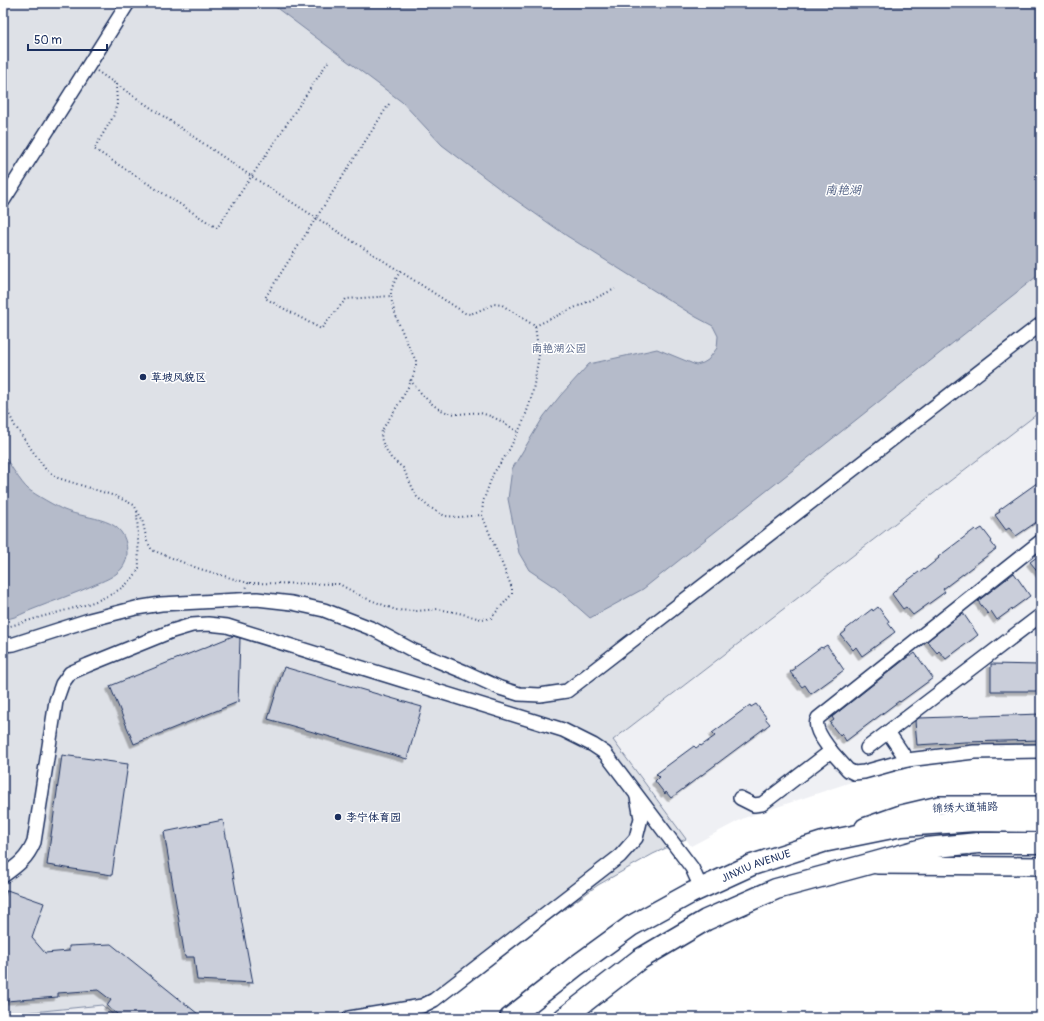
<svg xmlns="http://www.w3.org/2000/svg" width="1044" height="1021" font-family="Pangolin,'LXGW WenKai TC',sans-serif">
	<style>
		.built { fill: #eff0f4 }
		.green { fill: #dee1e7; stroke: #7c88a2 }
		.water { fill: #b5bbca; stroke: #77839f }
		.building { fill: #caceda; stroke: #1b2f5e; filter: url(#shadow) }
		.lines { fill: none; stroke-linecap: round; stroke-linejoin: round }
		.minor-casing { stroke: #1b2f5e; stroke-width: 16 }
		.major-casing { stroke: #1b2f5e; stroke-width: 20 }
		.highway-casing { stroke: #1b2f5e; stroke-width: 23 }
		.path { stroke: #1b2f5e; stroke-width: 2; stroke-dasharray: 1 3; stroke-linecap: butt }
		.minor { stroke: #fff; stroke-width: 13 }
		.major { stroke: #fff; stroke-width: 17 }
		.highway { stroke: #fff; stroke-width: 20 }
		.poi-dot { fill: #1b2f5e; stroke: #fff; stroke-width: 1.5 }
		.labels { text-anchor: middle; stroke-width: 3; stroke-linejoin: round; paint-order: stroke }
		.park-label { font-size: 11px; fill: #4c5c80; stroke: #fff }
		.poi-label { font-size: 11px; font-weight: bold; fill: #1b2f5e; stroke: #fff; text-anchor: start }
		.street-label { font-size: 11px; fill: #1b2f5e; stroke: #fff }
		.water-label { font-size: 12px; font-style: italic; fill: #49597e; stroke: #fff }
	</style>
	<defs>
		<filter id="shadow"><feDropShadow dx="-3.5" dy="3.5" stdDeviation="0" flood-color="#0004"/></filter>
	</defs>
	<rect width="100%" height="100%" fill="#fff"/>
	<filter id="ink" filterUnits="userSpaceOnUse"><feTurbulence type="fractalNoise" baseFrequency=".025" numOctaves="2"/><feDisplacementMap in="SourceGraphic" scale="8" xChannelSelector="R" yChannelSelector="G"/><feConvolveMatrix kernelMatrix="1 2 1 2 8 2 1 2 1" color-interpolation-filters="sRGB"/></filter>
	<g filter="url(#ink)">
		<g class="built">
			<polygon points="1041,411 1041,756 996,756 926,763 860,779 744,818 691,846 613,740"/>
			<polygon points="102,1005 117,1018 3,1018 3,1015"/>
		</g>
		<polygon class="green" points="3,3 1041,3 1041,411 613,740 686,839 653,854 598,885 491,962 420,1018 117,1018 102,1005 3,1015"/>
		<g class="water">
			<polygon points="270,3 1041,3 1041,273 643,589 590,618 556,588 529,570 519,553 508,499 512,469 544,416 560,396 589,364 657,349 696,365 703,363 708,360 717,348 718,336 713,326 696,317 567,236 500,189 442,145 402,102"/>
			<path d="M 3,454 C 9,463 21,483 28,489 C 34,494 57,507 64,510 C 90,521 127,515 127,553 C 127,571 111,578 96,584 C 75,594 53,601 31,610 C 21,614 14,619 3,619 Z"/>
		</g>
		<g class="building">
			<polygon points="1041,480 1041,519 1016,536 1009,528 1006,530 995,515 1000,512 999,510"/>
			<polygon points="982,528 992,541 991,542 996,549 943,589 945,592 913,615 906,607 903,609 892,594 896,590 896,589 923,569 924,570 939,558 938,557 975,529 977,531"/>
			<polygon points="1041,554 1041,575 1030,562"/>
			<polygon points="1014,573 1030,596 997,620 991,611 988,614 978,601"/>
			<polygon points="878,607 889,621 888,623 895,632 862,656 856,647 853,650 841,635 846,631 845,630 872,609 873,611"/>
			<polygon points="963,613 978,635 946,659 939,651 937,653 927,641"/>
			<polygon points="233,636 240,638 238,702 134,744 110,686"/>
			<polygon points="827,645 844,670 811,694 805,685 802,687 790,672 795,669 794,667 821,647 822,648"/>
			<polygon points="915,653 933,678 900,702 899,701 846,741 842,734 840,736 830,723 834,720 832,717 909,656 911,656"/>
			<polygon points="991,664 1040,665 1039,691 991,691"/>
			<polygon points="284,667 422,707 407,759 268,719"/>
			<polygon points="756,704 766,717 765,718 770,724 671,798 666,792 665,794 655,781 659,777 656,774 694,746 696,748 700,745 701,746 715,736 712,733 750,705 751,707"/>
			<polygon points="1041,714 1041,740 965,742 917,745 915,721 919,718"/>
			<polygon points="62,755 128,764 112,875 47,865"/>
			<polygon points="223,820 253,983 197,980 194,957 185,957 164,832"/>
			<polygon points="7,890 44,903 32,938 45,953 69,951 69,946 111,944 203,1018 122,1018 107,1006 111,1000 98,990 58,993 58,997 6,1001 6,995 3,995 3,901"/>
		</g>
		<g class="lines">
			<g class="minor-casing">
				<g id="minor">
					<polyline points="3,201 128,3"/>
					<polyline points="3,645 14,644 89,620 136,608 161,604 257,599 292,603 324,610 373,629 414,651 465,672 500,688 519,694 540,695 567,691 1041,324"/>
					<polyline points="888,732 907,760"/>
					<polyline points="867,748 1041,615"/>
					<polyline points="831,751 848,770 854,773 864,772 907,760 974,752 1041,751"/>
					<path d="M 740,798 L 754,805 L 762,804 L 831,751 C 825,742 812,728 818,718 L 1041,541"/>
					<path d="M 3,876 C 17,866 27,859 34,842 L 56,701 L 62,684 L 70,673 L 88,665 L 172,631 L 192,625 L 208,624 L 227,626 L 563,730 L 593,745 L 605,753 L 692,868 L 701,888"/>
					<polyline points="349,1018 422,1006 434,1000 620,856 636,838 641,818 637,797"/>
				</g>
			</g>
			<g class="major-casing">
				<g id="major">
					<polyline points="864,827 901,814 939,805 1041,805"/>
					<polyline points="877,865 1041,866"/>
				</g>
			</g>
			<g class="highway-casing">
				<g id="highway">
					<path id="s1" d="M 510,1018 L 576,966 L 631,926 L 691,893 L 752,865 L 823,842 L 902,826 L 975,821 L 1041,822"/>
					<polyline points="564,1018 640,959 706,920 776,889 865,865 926,848 978,843 1041,843"/>
				</g>
			</g>
			<g class="path">
				<polyline points="97,71 251,176 465,313 470,314 476,312 494,304 502,305 535,326 539,355 532,396 524,420 508,452 493,474 483,502 482,515 512,588 512,594 491,618 481,619 459,613 438,609 417,611 396,610 363,597 339,584 248,583"/>
				<polyline points="116,84 117,104 113,117 94,149 217,228 328,62"/>
				<polyline points="389,104 265,298 321,329 346,299 391,296"/>
				<path d="M 400,271 C 397,278 391,286 391,294 C 391,311 408,344 416,361 C 417,379 392,414 382,430 L 381,438 L 384,446 L 391,458 L 403,468 L 417,497 L 429,507 L 445,516 L 459,517 L 482,515"/>
				<polyline points="535,326 615,289"/>
				<path d="M 410,380 C 423,395 435,413 457,414 C 464,414 472,412 479,413 C 493,415 506,424 518,432"/>
				<polyline points="3,396 8,412 15,426 46,470 58,478 115,496 134,505 142,519 147,541 152,550 197,568 248,583 246,589"/>
				<path d="M 3,628 C 18,624 33,619 48,615 C 77,607 125,598 139,568 L 137,511"/>
			</g>
			<use href="#minor" class="minor"/>
			<use href="#major" class="major"/>
			<use href="#highway" class="highway"/>
		</g>
	</g>
	<g class="poi-dot">
		<circle cx="143" cy="377" r="4"/>
		<circle cx="338" cy="817" r="4"/>
	</g>
	<g class="labels">
		<g class="park-label">
			<text x="559" y="352">南艳湖公园</text>
		</g>
		<g class="poi-label">
			<text x="151" y="381">草坡风貌区</text>
			<text x="346" y="821">李宁体育园</text>
		</g>
		<g class="street-label">
			<text transform="translate(965 807) rotate(-2)" y="4">锦绣大道辅路</text>
			<text dy="4" stroke="none"><textPath href="#s1" startOffset="291">JINXIU AVENUE</textPath></text>
		</g>
		<g class="water-label">
			<text x="843" y="194">南艳湖</text>
		</g>
	</g>
	<rect width="1044" height="1021" fill="none" stroke="#fff" stroke-width="16"/>
	<rect x="8" y="8" width="1028" height="1005" fill="none" stroke="#1b2f5e" stroke-width="1.5" filter="url(#ink)"/>
	<path d="M28 44v6h79v-6" fill="none" stroke="#1b2f5e" stroke-width="2"/>
	<text x="34" y="44" font-size="12" fill="#1b2f5e" stroke="#ffffff" stroke-width="3" paint-order="stroke">50 m</text>
</svg>
